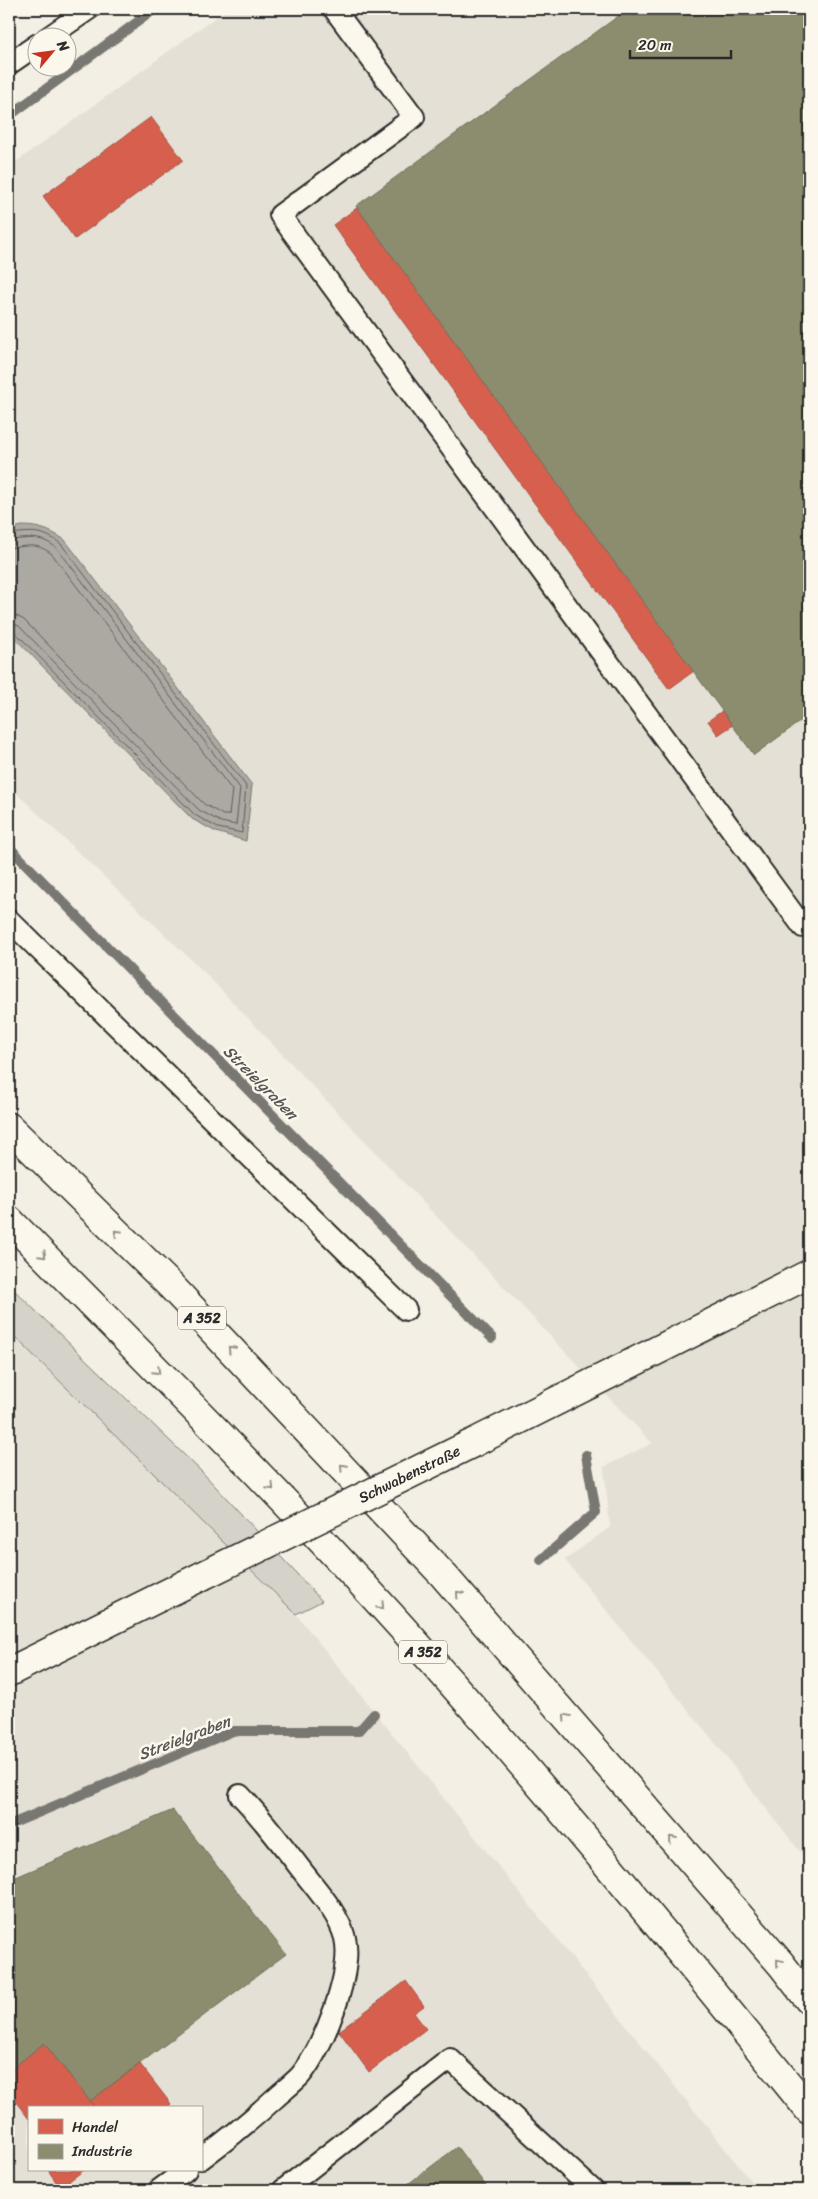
<svg xmlns="http://www.w3.org/2000/svg" width="818" height="2199" font-family="Sriracha,sans-serif">
	<style>
		.built { fill: #e4e0d6; fill-rule: evenodd }
		.green { fill: #d5d2c9; stroke: #807e7a }
		.water { fill: #aca9a2; stroke: #787772 }
		.shops { fill: #d6604d; stroke: #a35043 }
		.industry { fill: #8c8c6e; stroke: #6f6f5a }
		.lines { fill: none; stroke-linecap: round; stroke-linejoin: round }
		.shore { stroke: #5f5d5b; stroke-width: 1 }
		.stream { stroke: #787772; stroke-width: 10 }
		.lane-casing { stroke: #2b2b2b; stroke-width: 24 }
		.street-casing { stroke: #2b2b2b; stroke-width: 31 }
		.highway-casing { stroke: #2b2b2b; stroke-width: 31 }
		.lane { stroke: #fbf7ec; stroke-width: 20 }
		.street { stroke: #fbf7ec; stroke-width: 28 }
		.highway { stroke: #fbf7ec; stroke-width: 28 }
		.street-bridge-casing { stroke: #2b2b2b; stroke-width: 31; stroke-linecap: butt }
		.street-bridge { stroke: #fbf7ec; stroke-width: 28 }
		.oneway { stroke: #93918c }
		.labels { text-anchor: middle; stroke-width: 5; stroke-linejoin: round; paint-order: stroke }
		.shield { fill: #fbf7ec; stroke: #696865; stroke-width: 1 }
		.shield-label { font-size: 14px; font-weight: bold; fill: #2b2b2b }
		.street-label { font-size: 15px; fill: #2b2b2b; stroke: #fbf7ec }
		.water-label { font-size: 16px; font-style: italic; fill: #585755; stroke: #fbf7ec }
	</style>
	<rect width="100%" height="100%" fill="#f3efe4"/>
	<filter id="ink" filterUnits="userSpaceOnUse"><feTurbulence type="fractalNoise" baseFrequency=".02" numOctaves="2"/><feDisplacementMap in="SourceGraphic" scale="10" xChannelSelector="R" yChannelSelector="G"/><feConvolveMatrix kernelMatrix="1 2 1 2 8 2 1 2 1" color-interpolation-filters="sRGB"/></filter>
	<g filter="url(#ink)">
		<g class="built">
			<polygon points="227,9 809,9 809,1863 712,1739 565,1560 610,1527 604,1467 652,1443 203,971 9,786 9,167"/>
			<path d="M 9,1331 L 296,1614 L 758,2190 L 9,2190 ZM 29,2108 L 201,2108 L 201,2170 L 29,2170 Z"/>
		</g>
		<polygon class="green" points="9,1285 203,1473 322,1601 296,1614 9,1331"/>
		<path class="water" d="M 21,526 C 39,526 50,530 65,540 L 252,785 L 246,841 L 216,832 L 192,819 L 9,632 L 9,530 Z"/>
		<g class="shops">
			<polygon points="151,117 183,160 75,239 43,196"/>
			<polygon points="358,207 694,671 669,689 333,225"/>
			<polygon points="722,711 733,725 718,735 708,721"/>
			<polygon points="406,1981 424,2006 414,2013 426,2029 369,2072 339,2031"/>
			<polygon points="44,2043 90,2101 95,2108 29,2108 29,2119 9,2093 9,2071"/>
			<polygon points="140,2064 171,2104 167,2108 95,2108 90,2101"/>
			<polygon points="48,2170 84,2170 60,2188"/>
		</g>
		<g class="industry">
			<polygon points="628,9 809,9 809,715 754,755 356,206"/>
			<polygon points="173,1810 286,1954 90,2101 44,2043 9,2071 9,1880"/>
			<polygon points="457,2147 489,2190 400,2190"/>
		</g>
		<g class="lines">
			<g class="shore">
				<path d="M 9,534 C 32,532 41,529 61,544 L 246,786 L 242,833 L 218,828 L 195,815 L 14,631 L 9,629"/>
				<path d="M 9,540 C 30,539 38,534 57,548 L 240,788 L 236,825 L 221,822 L 199,810 L 19,626 L 9,622"/>
				<path d="M 9,548 C 28,547 34,541 52,554 L 232,790 L 229,815 L 223,815 L 204,804 L 24,620 L 17,616 L 9,615"/>
			</g>
			<g class="stream">
				<polyline points="9,116 155,9"/>
				<polyline points="9,847 492,1338"/>
				<polyline points="541,1560 596,1512 586,1455"/>
				<polyline points="9,1825 233,1731 359,1731 374,1714"/>
			</g>
			<g class="lane-casing">
				<g id="lane">
					<polyline points="334,9 414,117 280,215 803,927 809,922"/>
					<polyline points="47,38 89,9"/>
					<polyline points="9,64 38,44"/>
					<polyline points="9,920 406,1310"/>
					<path d="M 201,2159 C 227,2140 251,2120 274,2099 C 283,2091 292,2084 300,2076 C 323,2049 353,1973 345,1938 C 338,1912 316,1889 300,1868 C 281,1843 262,1818 240,1795"/>
					<polyline points="159,2190 186,2170"/>
					<polyline points="283,2190 450,2059 593,2190"/>
				</g>
			</g>
			<g class="street-casing">
				<g id="street">
					<polyline points="473,1443 809,1274"/>
					<polyline points="9,1672 202,1576"/>
				</g>
			</g>
			<g class="highway-casing">
				<g id="highway">
					<polyline points="9,1127 171,1286 444,1576 781,1964 809,2000"/>
					<path d="M 9,1220 C 145,1359 284,1496 414,1641 C 550,1793 680,1951 809,2110"/>
				</g>
			</g>
			<use href="#lane" class="lane"/>
			<use href="#street" class="street"/>
			<use href="#highway" class="highway"/>
			<g class="street-bridge-casing">
				<g id="street-bridge">
					<path id="s1" d="M 202,1576 L 473,1443"/>
				</g>
			</g>
			<use href="#street-bridge" class="street-bridge"/>
		</g>
		<defs><path id="oneway-chevron" d="M-2-3.5L2.5 0L-2 3.5" fill="none" stroke-width="1.6" stroke-linecap="round" stroke-linejoin="round" transform="scale(1.25)"/></defs>
		<g class="oneway">
			<use href="#oneway-chevron" transform="translate(117 1233) rotate(-136)"/>
			<use href="#oneway-chevron" transform="translate(43 1255) rotate(45)"/>
			<use href="#oneway-chevron" transform="translate(231 1349) rotate(-133)"/>
			<use href="#oneway-chevron" transform="translate(157 1371) rotate(45)"/>
			<use href="#oneway-chevron" transform="translate(343 1467) rotate(-133)"/>
			<use href="#oneway-chevron" transform="translate(271 1487) rotate(46)"/>
			<use href="#oneway-chevron" transform="translate(459 1594) rotate(-131)"/>
			<use href="#oneway-chevron" transform="translate(381 1606) rotate(47)"/>
			<use href="#oneway-chevron" transform="translate(566 1717) rotate(-131)"/>
			<use href="#oneway-chevron" transform="translate(672 1839) rotate(-131)"/>
			<use href="#oneway-chevron" transform="translate(779 1962) rotate(-130)"/>
		</g>
	</g>
	<g class="labels">
		<g class="shield">
			<rect x="178" y="1306.5" width="48" height="23" rx="4"/>
			<rect x="399" y="1640.5" width="48" height="23" rx="4"/>
		</g>
		<g class="shield-label">
			<text x="202" y="1323">A 352</text>
			<text x="423" y="1657">A 352</text>
		</g>
		<g class="street-label">
			<text dy="5" stroke="none"><textPath href="#s1" startOffset="231">Schwabenstraße</textPath></text>
		</g>
		<g class="water-label">
			<text transform="translate(261 1082) rotate(45)" y="6">Streielgraben</text>
			<text transform="translate(184 1737) rotate(-21)" y="6">Streielgraben</text>
		</g>
	</g>
	<rect width="818" height="2199" fill="none" stroke="#fbf7ec" stroke-width="30"/>
	<rect x="15" y="15" width="788" height="2169" fill="none" stroke="#2b2b2b" stroke-width="2" filter="url(#ink)"/>
	<rect x="28" y="2106" width="175" height="65" fill="#fbf7ec" stroke="#a8a59f"/>
	<rect x="38" y="2119" width="25" height="15" fill="#d6604d" stroke="#a8a59f"/>
	<text x="72" y="2132" font-size="15" fill="#2b2b2b">Handel</text>
	<rect x="38" y="2144" width="25" height="15" fill="#8c8c6e" stroke="#a8a59f"/>
	<text x="72" y="2156" font-size="15" fill="#2b2b2b">Industrie</text>
	<g transform="translate(52 52) rotate(61)"><circle r="24" fill="#fbf7ec" stroke="#a8a59f"/>
	<path d="M0-4L9 19L0 12L-9 19Z" fill="#c8321e"/>
	<text y="-8" font-size="14" font-weight="bold" text-anchor="middle" fill="#2b2b2b">N</text>
	</g>
	<path d="M630 50v8h101v-8" fill="none" stroke="#2b2b2b" stroke-width="2.5"/>
	<text x="638" y="50" font-size="15" fill="#2b2b2b" stroke="#fbf7ec" stroke-width="4" paint-order="stroke">20 m</text>
</svg>
